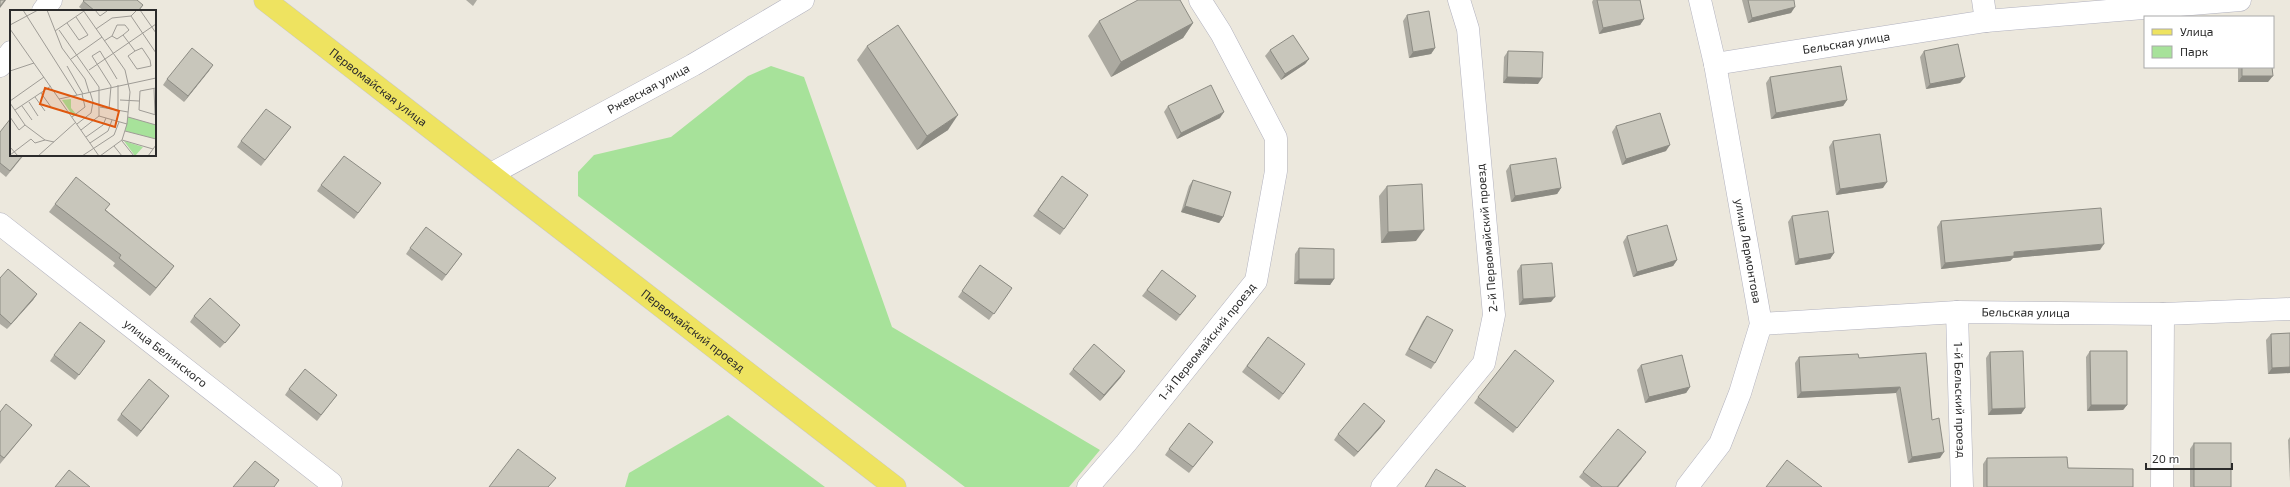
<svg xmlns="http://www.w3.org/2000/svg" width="2290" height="487" font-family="'Exo 2',sans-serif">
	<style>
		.green { fill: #a7e29a }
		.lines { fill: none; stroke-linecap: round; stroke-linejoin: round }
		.minor-casing { stroke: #b1b1be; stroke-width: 23 }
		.primary-casing { stroke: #c8c8c8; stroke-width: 23 }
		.minor { stroke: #fff; stroke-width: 22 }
		.primary { stroke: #eee360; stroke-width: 22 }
		.wall { fill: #acaaa1 }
		.shaded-wall { fill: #8c8b83 }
		.building { fill: #c8c6bb; stroke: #8c8b83 }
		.labels { text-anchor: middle; stroke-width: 3; stroke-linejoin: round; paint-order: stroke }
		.street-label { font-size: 12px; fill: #2b2b2b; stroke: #fff }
		.inset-road { fill: none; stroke: #9f9c96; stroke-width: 1 }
		.view { fill: #df570e; fill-opacity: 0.15; stroke: #df570e; stroke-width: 2 }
		.inset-edge { fill: none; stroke: #2b2b2b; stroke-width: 2 }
	</style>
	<rect width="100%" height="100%" fill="#ece8dd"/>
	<g class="green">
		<polygon points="771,66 804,77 892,327 1100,450 1069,487 965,487 578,196 578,172 594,155 671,137 748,76"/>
		<polygon points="728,415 825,487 625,487 629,473"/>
	</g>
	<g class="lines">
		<g class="minor-casing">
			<g id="minor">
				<polyline points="1983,0 1986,21"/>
				<polyline points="43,11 51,0"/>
				<path id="s1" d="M 1715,64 L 1986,21 L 2240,0"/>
				<polyline points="0,66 11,52"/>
				<path id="s2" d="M 491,174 L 693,65 L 803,0"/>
				<path id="s3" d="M 0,224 L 331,483"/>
				<path id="s4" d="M 1957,312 L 1962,487"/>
				<path id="s5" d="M 1761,324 L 1957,312 L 2163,314 L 2290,309"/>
				<path id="s6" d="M 1088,487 L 1126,443 L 1256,281 L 1276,171 L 1276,138 L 1221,33 L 1200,0"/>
				<polyline points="1382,487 1484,363 1494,315 1468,29 1459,0"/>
				<polyline points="1687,487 1720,444 1740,393 1761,324 1715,64 1700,0"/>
				<polyline points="2162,487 2163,314"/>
			</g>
		</g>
		<g class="primary-casing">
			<g id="primary">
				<path id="s7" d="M 265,0 L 895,487"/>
			</g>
		</g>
		<use href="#minor" class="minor"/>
		<use href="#primary" class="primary"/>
	</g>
	<g class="wall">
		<polygon points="84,0 143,5 139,11 84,11 79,7"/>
		<polygon points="466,0 477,0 473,6"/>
		<polygon points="1593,0 1640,0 1644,19 1640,25 1599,34 1592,2"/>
		<polygon points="1742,0 1794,0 1791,13 1748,23"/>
		<polygon points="1407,15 1435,48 1431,54 1409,58 1403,21"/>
		<polygon points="1099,21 1193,23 1183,38 1111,77 1088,36"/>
		<polygon points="867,46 948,130 917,150 857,60"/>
		<polygon points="1270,50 1309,59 1305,64 1281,80 1265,56"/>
		<polygon points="1508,51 1538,84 1503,83 1504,57"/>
		<polygon points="1924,51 1965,77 1960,83 1926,89 1920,57"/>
		<polygon points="213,65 184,102 163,85 167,79"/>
		<polygon points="2238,67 2272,67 2268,82 2238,82"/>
		<polygon points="1770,77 1847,100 1843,106 1771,119 1766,83"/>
		<polygon points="1168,106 1220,118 1177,139 1164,112"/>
		<polygon points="1616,126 1666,151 1622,165 1612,132"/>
		<polygon points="291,127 261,166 237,147 241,141"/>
		<polygon points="0,132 24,155 6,177 0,172"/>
		<polygon points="1833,141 1883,188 1836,195 1829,147"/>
		<polygon points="1510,165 1561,188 1557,194 1511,202 1506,171"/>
		<polygon points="1062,176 1088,195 1060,235 1033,216"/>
		<polygon points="1193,180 1223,217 1219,223 1181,212 1189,186"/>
		<polygon points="321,185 376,189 354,219 317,191"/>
		<polygon points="1387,186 1416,241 1381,243 1379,196"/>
		<polygon points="55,204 106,210 174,266 168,274 150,296 113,266 115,263 49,212"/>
		<polygon points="1792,216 1834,253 1830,259 1795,265 1788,222"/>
		<polygon points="1941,221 2100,250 2013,258 2010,261 1941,269 1937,227"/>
		<polygon points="1627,236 1677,260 1673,266 1633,277 1623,242"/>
		<polygon points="410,248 462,254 442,281 406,254"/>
		<polygon points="1299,248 1334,279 1330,285 1294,284 1295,254"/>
		<polygon points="980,265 1012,288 989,320 958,297"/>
		<polygon points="1521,265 1551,302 1519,305 1517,271"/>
		<polygon points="1162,270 1196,296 1176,321 1142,296"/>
		<polygon points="0,278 37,294 33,300 7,329 0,324"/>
		<polygon points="194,316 240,325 236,331 220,348 190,322"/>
		<polygon points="1427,316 1435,363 1431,369 1405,355 1423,321"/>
		<polygon points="2290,333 2290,373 2268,374 2266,340 2271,334"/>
		<polygon points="1268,337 1301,370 1279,400 1242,372"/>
		<polygon points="105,341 75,380 50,361 54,355"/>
		<polygon points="2090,351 2127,405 2123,410 2087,411 2086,357"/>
		<polygon points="1990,352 2025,408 2021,414 1988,415 1986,358"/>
		<polygon points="1926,353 1932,420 1940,458 1908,463 1896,393 1797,398 1795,363 1799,357 1859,358"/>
		<polygon points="1641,365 1690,387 1686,393 1645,403 1637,370"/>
		<polygon points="1073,369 1121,377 1100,401 1069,374"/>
		<polygon points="1550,386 1513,433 1474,403 1478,397"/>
		<polygon points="289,389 337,395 317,421 285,395"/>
		<polygon points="169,396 137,437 117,420 121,414"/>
		<polygon points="0,412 32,425 0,464"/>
		<polygon points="1381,427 1354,457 1334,440 1338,434"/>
		<polygon points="2290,437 2290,481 2288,440"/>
		<polygon points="1213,442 1189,473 1165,455 1169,449"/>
		<polygon points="2194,443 2231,487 2190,487 2190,449"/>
		<polygon points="1642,458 1618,487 1591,487 1579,477 1583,472"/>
		<polygon points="1987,458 2068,468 2133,487 1983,487 1983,464"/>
	</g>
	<g class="shaded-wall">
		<polygon points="5,0 6,0 0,8 0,6"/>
		<polygon points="1795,7 1791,13 1748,23 1752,18"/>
		<polygon points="1644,19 1640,25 1599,34 1603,28"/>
		<polygon points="1193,23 1183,38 1111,77 1121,62"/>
		<polygon points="1435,48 1431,54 1409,58 1413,52"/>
		<polygon points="1309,59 1305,64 1281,80 1285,74"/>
		<polygon points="213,65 209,71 184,102 188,96"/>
		<polygon points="2242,76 2273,76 2268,82 2238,82"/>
		<polygon points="1507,77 1542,78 1538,84 1503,83"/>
		<polygon points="1965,77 1960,83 1926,89 1930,84"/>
		<polygon points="1847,100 1843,106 1771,119 1776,113"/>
		<polygon points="1224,112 1220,118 1177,139 1181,133"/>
		<polygon points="958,115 948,130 917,150 927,136"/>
		<polygon points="1670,145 1666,151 1622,165 1626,159"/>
		<polygon points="1887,182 1883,188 1836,195 1840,189"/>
		<polygon points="1561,188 1557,194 1511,202 1515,196"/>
		<polygon points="1185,206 1223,217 1219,223 1181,212"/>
		<polygon points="1424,230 1416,241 1381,243 1388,232"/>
		<polygon points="2104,244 2100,250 2013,258 2010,261 1941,269 1945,263 2014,252"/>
		<polygon points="1834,253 1830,259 1795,265 1799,259"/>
		<polygon points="1677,260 1673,266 1633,277 1637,272"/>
		<polygon points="174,266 168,274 150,296 156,288"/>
		<polygon points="1299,279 1334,279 1330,285 1294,284"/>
		<polygon points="37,294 33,300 7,329 11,324"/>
		<polygon points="1555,297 1551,302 1519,305 1523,299"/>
		<polygon points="105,341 101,347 75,380 79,375"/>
		<polygon points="2290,367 2290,373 2268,374 2272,368"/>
		<polygon points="1125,371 1121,377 1100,401 1104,395"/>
		<polygon points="1690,387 1686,393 1645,403 1649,397"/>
		<polygon points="1900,387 1896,393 1797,398 1801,392"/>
		<polygon points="169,396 165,401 137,437 141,431"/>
		<polygon points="2091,405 2127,405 2123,410 2087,411"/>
		<polygon points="2025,408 2021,414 1988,415 1992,409"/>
		<polygon points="1385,421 1381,427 1354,457 1358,452"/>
		<polygon points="1646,452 1618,487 1617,487"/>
		<polygon points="1944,452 1940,458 1908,463 1912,457"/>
	</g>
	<g class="building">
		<polygon points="0,0 5,0 0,6"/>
		<polygon points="84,0 137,0 143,5 138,11 95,11 83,1"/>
		<polygon points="1138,0 1180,0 1193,23 1121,62 1099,21"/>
		<polygon points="1597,0 1640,0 1644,19 1603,28"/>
		<polygon points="1748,0 1794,0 1795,7 1752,18"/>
		<polygon points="1429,11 1435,48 1413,52 1407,15"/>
		<polygon points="898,25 958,115 927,136 867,46"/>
		<polygon points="1293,35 1309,59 1285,74 1270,50"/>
		<polygon points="1958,44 1965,77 1930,84 1924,51"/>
		<polygon points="192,48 213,65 188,96 167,79"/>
		<polygon points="1508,51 1543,52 1542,78 1507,77"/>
		<polygon points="1841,66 1847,100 1776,113 1770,77"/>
		<polygon points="2242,67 2272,67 2273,76 2242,76"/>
		<polygon points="1211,85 1224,112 1181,133 1168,106"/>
		<polygon points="266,109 291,127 265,160 241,141"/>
		<polygon points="1660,113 1670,145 1626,159 1616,126"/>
		<polygon points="11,118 11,155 23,155 10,171 0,163 0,132"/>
		<polygon points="1880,134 1887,182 1840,189 1833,141"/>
		<polygon points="344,156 381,183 358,213 321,185"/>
		<polygon points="1556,158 1561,188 1515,196 1510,165"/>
		<polygon points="1062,176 1088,195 1064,229 1038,210"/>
		<polygon points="76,177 110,204 105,210 174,266 156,288 119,258 121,255 55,204"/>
		<polygon points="1193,180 1231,192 1223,217 1185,206"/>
		<polygon points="1422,184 1424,230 1388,232 1387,186"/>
		<polygon points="2101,208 2104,244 2014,252 2014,256 1945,263 1941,221"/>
		<polygon points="1828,211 1834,253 1799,259 1792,216"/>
		<polygon points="1667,225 1677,260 1637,272 1627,236"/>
		<polygon points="426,227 462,254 446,275 410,248"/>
		<polygon points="1299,248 1334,249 1334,279 1299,279"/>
		<polygon points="1552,263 1555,297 1523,299 1521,265"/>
		<polygon points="980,265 1012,288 994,314 962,291"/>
		<polygon points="8,269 37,294 11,324 0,314 0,278"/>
		<polygon points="1162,270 1196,296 1180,315 1147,290"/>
		<polygon points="210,298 240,325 225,343 194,316"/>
		<polygon points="1427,316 1453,330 1435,363 1409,349"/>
		<polygon points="80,322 105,341 79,375 54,355"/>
		<polygon points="2290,333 2290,367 2272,368 2271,334"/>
		<polygon points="1268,337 1305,364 1283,394 1247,366"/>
		<polygon points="1094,344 1125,371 1104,395 1073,369"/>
		<polygon points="1515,350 1554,381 1517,428 1478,397"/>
		<polygon points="2023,351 2025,408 1992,409 1990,352"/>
		<polygon points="2090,351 2127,351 2127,405 2091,405"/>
		<polygon points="1926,353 1932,420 1939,418 1944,452 1912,457 1900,387 1801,392 1799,357 1858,354 1859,358"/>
		<polygon points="1682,355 1690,387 1649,397 1641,365"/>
		<polygon points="305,369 337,395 321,415 289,389"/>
		<polygon points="149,379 169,396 141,431 121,414"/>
		<polygon points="1364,403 1385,421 1358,452 1338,434"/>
		<polygon points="6,404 32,425 4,458 0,455 0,412"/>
		<polygon points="1189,423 1213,442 1193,467 1169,449"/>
		<polygon points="1618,429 1646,452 1617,487 1602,487 1583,472"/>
		<rect x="2194" y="443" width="37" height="44"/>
		<polygon points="518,449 556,478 548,487 489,487"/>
		<polygon points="2067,457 2068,468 2133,469 2133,487 1987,487 1987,458"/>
		<polygon points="1787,460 1822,487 1766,487"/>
		<polygon points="255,461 279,480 274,487 233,487"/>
		<polygon points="1436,469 1466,487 1425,487"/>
		<polygon points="69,470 90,487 55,487"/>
	</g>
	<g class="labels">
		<g class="street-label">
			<text dy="4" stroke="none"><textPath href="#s1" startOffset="133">Бельская улица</textPath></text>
			<text dy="4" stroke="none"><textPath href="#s7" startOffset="143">Первомайская улица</textPath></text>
			<text dy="4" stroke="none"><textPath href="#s2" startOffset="179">Ржевская улица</textPath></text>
			<text transform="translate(1487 238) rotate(-95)" y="4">2-й Первомайский проезд</text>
			<text transform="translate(1748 251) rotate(80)" y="4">улица Лермонтова</text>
			<text dy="4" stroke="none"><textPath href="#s5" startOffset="265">Бельская улица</textPath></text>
			<text dy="4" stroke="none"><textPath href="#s7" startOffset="541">Первомайский проезд</textPath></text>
			<text dy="4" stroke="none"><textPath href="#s6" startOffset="188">1-й Первомайский проезд</textPath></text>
			<text dy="4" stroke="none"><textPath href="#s3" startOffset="210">улица Белинского</textPath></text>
			<text dy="4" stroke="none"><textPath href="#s4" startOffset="88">1-й Бельский проезд</textPath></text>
		</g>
	</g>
	<g transform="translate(10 10)">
		<rect width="146" height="146" fill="#ece8dd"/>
		<path d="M 61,89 L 61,98 L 66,104 L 63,106 L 52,90 ZM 118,107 L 146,115 L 146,129 L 115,121 ZM 114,131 L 133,137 L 125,146 Z" fill="#a7e29a"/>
		<path class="inset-road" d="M 13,0 L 67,85M 37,0 L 52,38 L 75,69 L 79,82M 73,0 L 115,60 L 120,82 L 117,114 L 112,130 L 90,146M 85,0 L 90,6 L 97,1M 130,0 L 146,23M 121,6 L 146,43M 57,13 L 69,30 L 78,25 L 66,7M 0,15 L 28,0M 0,19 L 89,146M 86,19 L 102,8 L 121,6 L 127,0M 49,20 L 89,77 L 89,106 L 71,120M 45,21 L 74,1M 102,26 L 107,29 L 113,25 L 125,41 L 132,38 L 140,50 L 141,56 L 127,59 L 118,46 L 125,41M 94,31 L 102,26 L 107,15 L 115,15 L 119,20 L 113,25M 61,49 L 92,27M 57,56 L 73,84M 79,60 L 146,14M 0,61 L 24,53M 146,78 L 130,81 L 129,100 L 146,105M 144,79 L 145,104M 31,83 L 41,97M 25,87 L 35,101M 49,89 L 146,68M 110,90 L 129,91M 0,91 L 34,67M 19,92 L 28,106M 0,93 L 15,115 L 35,130M 12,96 L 22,110M 90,97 L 118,102M 99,99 L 101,76 L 82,46 L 90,41 L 107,69M 5,100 L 41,76M 108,101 L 108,75M 89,106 L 117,114M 0,107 L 9,120 L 15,115M 62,107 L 75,97 L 72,84M 118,107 L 146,115M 67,114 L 81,103 L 83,92 L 80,82M 115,121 L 146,129M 76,127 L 93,115 L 96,108M 112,130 L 143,139M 112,131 L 124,146M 80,133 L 98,121 L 102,110M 104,136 L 112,146M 0,137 L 8,146M 0,145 L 21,129 L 25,133 L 35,130 L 44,132M 28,146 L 66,112M 72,146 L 104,125 L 109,112M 138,146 L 146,135"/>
		<path class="view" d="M 35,78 L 109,101 L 105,117 L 30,94 Z"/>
		<rect width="146" height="146" class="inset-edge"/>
	</g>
	<rect x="2144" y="16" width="130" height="52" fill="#ffffff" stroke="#aaaaaa"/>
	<rect x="2152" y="29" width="20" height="6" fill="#eee360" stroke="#aaaaaa"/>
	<text x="2180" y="36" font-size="12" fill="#2b2b2b">Улица</text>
	<rect x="2152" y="46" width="20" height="12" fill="#a7e29a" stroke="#aaaaaa"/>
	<text x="2180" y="56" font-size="12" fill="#2b2b2b">Парк</text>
	<path d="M2146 463v6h86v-6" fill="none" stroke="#2b2b2b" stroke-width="2"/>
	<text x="2152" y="463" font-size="12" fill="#2b2b2b" stroke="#ffffff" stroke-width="3" paint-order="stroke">20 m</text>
</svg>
